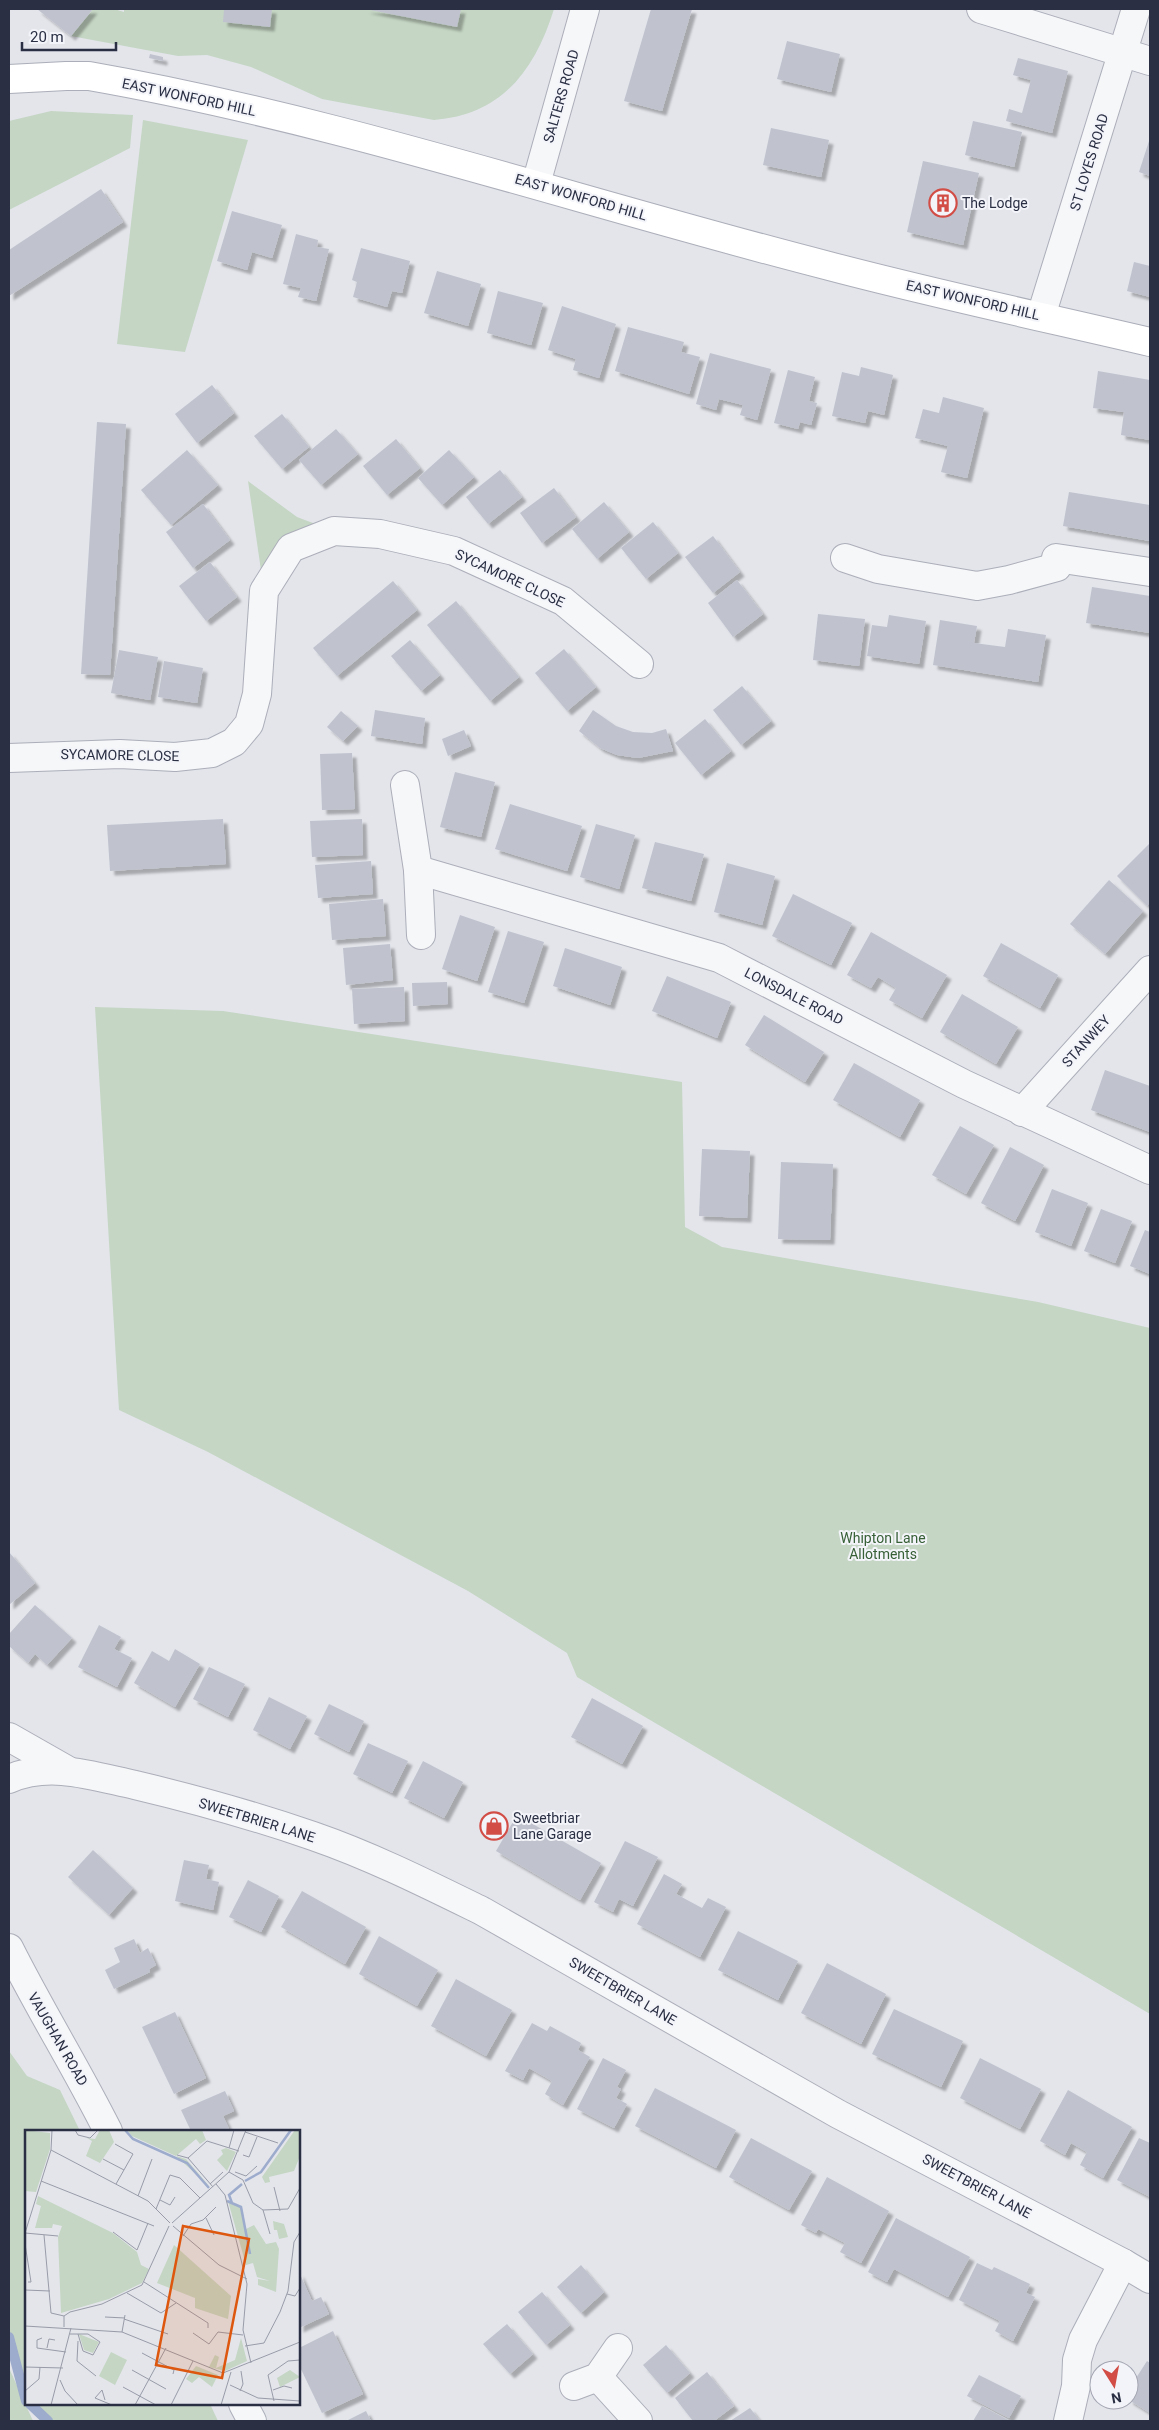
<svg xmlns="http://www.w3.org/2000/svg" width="1159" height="2430" font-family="Roboto,sans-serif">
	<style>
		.green { fill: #c5d6c4 }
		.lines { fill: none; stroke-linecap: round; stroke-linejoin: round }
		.stream { stroke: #9dabcc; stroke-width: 10 }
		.building { fill: #c0c3ce; filter: url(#shadow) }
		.street-casing { stroke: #acaeb9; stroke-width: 30 }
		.secondary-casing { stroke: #acaeb9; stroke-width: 30 }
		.street { stroke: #f6f7f9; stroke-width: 28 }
		.secondary { stroke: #fff; stroke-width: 28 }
		.labels { text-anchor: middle; stroke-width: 4; stroke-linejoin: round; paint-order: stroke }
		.street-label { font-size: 14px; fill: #2a2f44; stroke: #f3f4f9 }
		.poi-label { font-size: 14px; fill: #2a2f44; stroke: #f3f4f9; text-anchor: start }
		.park-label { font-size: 14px; fill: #376037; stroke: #f3f4f9 }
		.inset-river { fill: none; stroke: #9dabcc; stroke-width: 2.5 }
		.inset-road { fill: none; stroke: #999ca8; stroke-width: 1 }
		.view { fill: #de570f; fill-opacity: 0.15; stroke: #de570f; stroke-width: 2.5 }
		.inset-edge { fill: none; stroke: #2a2f44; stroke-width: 2.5 }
	</style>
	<defs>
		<filter id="shadow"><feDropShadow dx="4.5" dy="4.5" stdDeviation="1" flood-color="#0004"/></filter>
	</defs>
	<rect width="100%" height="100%" fill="#e3e5eb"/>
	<g class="green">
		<path d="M 93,9 L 114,9 L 124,12 L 124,9 L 554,9 C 535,70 502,115 434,120 L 322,99 L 251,67 L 207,55 L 178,56 L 71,36 Z"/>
		<polygon points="51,111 133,115 130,148 9,210 9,121"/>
		<polygon points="143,120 248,140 185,352 117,344"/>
		<polygon points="248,481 297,517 334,531 291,548 264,591"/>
		<polygon points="95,1007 223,1011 682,1082 685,1227 722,1247 1038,1302 1150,1328 1150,2014 577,1677 567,1653 468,1591 208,1452 119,1410"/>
		<polygon points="9,2051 27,2076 60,2090 80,2131 26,2131 26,2383 9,2349"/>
		<polygon points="9,2368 33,2421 9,2421"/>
		<polygon points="37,2404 210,2404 218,2421 45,2421"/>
	</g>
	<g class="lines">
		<g class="stream">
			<polyline points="9,2337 26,2401"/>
			<polyline points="30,2404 48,2421"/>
		</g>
	</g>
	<g class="building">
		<polygon points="37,9 93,9 71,36"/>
		<polygon points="224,9 272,9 270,27 223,22"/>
		<polygon points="365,9 461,9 457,27"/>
		<polygon points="651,9 692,9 662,111 624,101"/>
		<polygon points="787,41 840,54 831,92 777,79"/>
		<polygon points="150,54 163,57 163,61 149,58"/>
		<polygon points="1018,58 1068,71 1052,133 1006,121 1009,109 1022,113 1031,80 1013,75"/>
		<polygon points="973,121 1022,132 1014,167 965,155"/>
		<polygon points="771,128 829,140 821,177 763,165"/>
		<polygon points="1150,138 1150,176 1139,172"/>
		<polygon points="923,161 979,173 963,245 907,232"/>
		<polygon points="101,189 123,222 9,296 9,250"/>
		<polygon points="232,211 282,225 272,258 252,252 247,270 217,261"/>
		<polygon points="296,234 318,240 317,247 329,249 316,301 298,297 301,288 283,284"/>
		<polygon points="361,248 410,261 402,293 392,291 387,307 353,297 357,282 352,280"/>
		<polygon points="1134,262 1150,266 1150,297 1127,291"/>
		<polygon points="437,271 481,284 468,326 424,313"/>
		<polygon points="498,291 543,303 531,345 487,333"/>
		<polygon points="562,306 616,324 599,378 573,370 576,359 548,350"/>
		<polygon points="628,327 684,342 681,352 700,357 689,394 615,371"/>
		<polygon points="710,353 771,369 757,420 740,415 743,405 719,399 716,410 696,404"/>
		<polygon points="861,367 893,375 884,415 868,411 865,423 832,416 842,372 859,376"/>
		<polygon points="788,370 815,377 809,401 817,403 811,425 800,422 798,429 774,423"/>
		<polygon points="1098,371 1150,380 1150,440 1121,435 1124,412 1093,408"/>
		<polygon points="212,385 234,413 197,443 175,414"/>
		<polygon points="943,397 984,408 967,478 941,472 948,446 915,438 923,409 939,413"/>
		<polygon points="282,414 309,447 282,469 254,436"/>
		<polygon points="97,422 126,424 110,675 81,674"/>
		<polygon points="336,429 358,454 321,485 299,460"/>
		<polygon points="396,439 420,468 387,495 363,466"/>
		<polygon points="187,450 218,485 171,525 141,490"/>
		<polygon points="449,450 474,477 442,505 418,478"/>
		<polygon points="500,470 522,497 488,524 466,497"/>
		<polygon points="554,488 576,517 542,543 520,513"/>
		<polygon points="1069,492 1150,505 1150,541 1063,526"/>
		<polygon points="604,502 629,532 597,559 572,529"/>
		<polygon points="203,504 230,540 193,568 166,532"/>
		<polygon points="653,522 678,553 646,579 621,548"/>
		<polygon points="713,536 740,572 713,593 685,557"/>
		<polygon points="210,562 237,597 206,621 179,586"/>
		<polygon points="737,580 763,614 733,637 708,603"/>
		<polygon points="393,581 417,610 337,676 313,648"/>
		<polygon points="1092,587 1150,596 1150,633 1086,623"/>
		<polygon points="456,601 519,677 490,701 427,625"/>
		<polygon points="818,614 865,619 859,666 813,660"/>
		<polygon points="889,615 926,621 919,664 867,656 872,625 887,627"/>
		<polygon points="940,620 977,626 974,643 1005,647 1008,629 1046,635 1038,682 933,665"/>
		<polygon points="410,640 440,675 421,691 391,656"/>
		<polygon points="564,649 596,687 567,711 535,673"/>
		<polygon points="119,650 158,657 150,700 111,693"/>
		<polygon points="164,661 203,668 197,703 158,697"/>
		<polygon points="742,686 771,721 741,745 713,710"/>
		<polygon points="375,710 425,718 422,744 371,736"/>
		<polygon points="593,710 616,726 633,732 652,733 666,729 673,751 638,758 617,755 600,748 579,731"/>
		<polygon points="341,711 358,726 343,741 327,727"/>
		<polygon points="705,719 731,751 701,775 675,743"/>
		<polygon points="464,730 471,746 448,756 442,739"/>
		<polygon points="352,753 355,809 322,810 320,754"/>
		<polygon points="455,772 495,782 481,837 440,827"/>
		<polygon points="510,804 582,826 567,871 495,849"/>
		<polygon points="223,819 226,864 110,871 107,825"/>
		<polygon points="362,819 363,855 312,857 310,821"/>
		<polygon points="596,824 635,835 619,889 580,877"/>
		<polygon points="655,842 704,854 691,901 642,888"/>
		<polygon points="1150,843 1150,902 1147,906 1117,876"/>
		<polygon points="371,861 373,894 318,898 315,865"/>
		<polygon points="727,863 775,876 762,925 714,912"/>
		<polygon points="1109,880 1143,911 1105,954 1070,924"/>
		<polygon points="793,894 852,923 831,965 772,936"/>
		<polygon points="383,899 386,936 332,940 329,904"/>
		<polygon points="460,915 495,927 477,981 442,969"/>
		<polygon points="508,931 544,942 524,1003 488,992"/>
		<polygon points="871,932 947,975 922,1018 889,1000 896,988 878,977 871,988 847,975"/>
		<polygon points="1001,943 1058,975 1040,1008 983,976"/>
		<polygon points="390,944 393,980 346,985 343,948"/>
		<polygon points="565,948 622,967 610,1005 553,986"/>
		<polygon points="667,976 731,1002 717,1038 652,1011"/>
		<polygon points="447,982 448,1004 413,1006 412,983"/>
		<polygon points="404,987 405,1021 354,1024 352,989"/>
		<polygon points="962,994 1018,1027 996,1064 940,1032"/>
		<polygon points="764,1015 824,1052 805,1082 745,1045"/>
		<polygon points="854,1063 920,1100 900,1137 833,1100"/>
		<polygon points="1105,1070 1150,1086 1150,1132 1091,1110"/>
		<polygon points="960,1126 994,1145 966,1194 932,1175"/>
		<polygon points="1010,1147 1044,1165 1015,1221 981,1203"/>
		<polygon points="702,1149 750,1151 747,1218 699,1216"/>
		<polygon points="781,1162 833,1164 830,1240 778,1239"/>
		<polygon points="1052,1189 1088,1203 1071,1246 1035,1232"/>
		<polygon points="1101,1209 1132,1221 1115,1263 1084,1251"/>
		<polygon points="1145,1230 1150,1232 1150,1274 1130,1266"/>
		<polygon points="9,1552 35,1583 9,1605"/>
		<polygon points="35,1605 72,1638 47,1665 35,1654 28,1663 9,1646 9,1634"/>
		<polygon points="99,1625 121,1637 114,1649 132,1658 117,1687 78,1667"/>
		<polygon points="175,1649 200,1664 175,1707 134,1683 152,1651 169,1661"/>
		<polygon points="209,1667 245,1684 228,1717 193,1699"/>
		<polygon points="269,1697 307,1716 290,1749 253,1730"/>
		<polygon points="592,1698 643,1726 622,1764 571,1737"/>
		<polygon points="329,1704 364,1721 349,1752 314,1734"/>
		<polygon points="368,1743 408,1761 392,1793 353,1774"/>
		<polygon points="423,1761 463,1782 444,1818 404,1798"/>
		<polygon points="517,1815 601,1863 580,1900 496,1851"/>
		<polygon points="625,1841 658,1857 633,1906 619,1899 613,1912 594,1902"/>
		<polygon points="93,1850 133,1888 109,1915 68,1877"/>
		<polygon points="184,1860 209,1865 206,1879 219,1882 213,1910 175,1901"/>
		<polygon points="664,1874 682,1884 676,1894 702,1908 708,1898 726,1907 700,1957 637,1924"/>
		<polygon points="248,1880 279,1896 261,1932 229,1917"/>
		<polygon points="302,1891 366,1927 345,1964 281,1927"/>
		<polygon points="738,1931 798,1961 778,2000 718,1970"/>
		<polygon points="379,1936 438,1970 417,2006 359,1974"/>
		<polygon points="134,1939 140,1953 148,1948 156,1965 149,1969 150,1972 114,1989 105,1970 120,1962 114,1948"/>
		<polygon points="827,1963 886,1994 861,2044 801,2013"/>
		<polygon points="456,1979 512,2010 486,2056 431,2026"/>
		<polygon points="894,2009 963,2041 941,2087 872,2054"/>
		<polygon points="175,2012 206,2078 174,2094 142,2027"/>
		<polygon points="532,2023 547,2031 550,2026 581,2043 578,2050 590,2057 563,2105 545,2094 552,2081 529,2068 523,2080 505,2071"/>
		<polygon points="603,2058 626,2070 617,2087 621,2089 616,2098 627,2104 614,2128 577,2109"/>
		<polygon points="980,2058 1041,2089 1020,2129 960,2098"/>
		<polygon points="655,2088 736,2130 716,2168 635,2126"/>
		<polygon points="1068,2090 1132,2127 1103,2178 1080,2165 1087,2152 1071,2143 1065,2155 1040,2141"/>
		<polygon points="225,2091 234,2111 223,2116 230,2131 191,2131 181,2110"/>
		<polygon points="751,2138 812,2171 789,2210 729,2177"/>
		<polygon points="1139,2138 1150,2143 1150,2197 1117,2180"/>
		<polygon points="827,2177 889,2211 861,2263 840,2252 845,2243 818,2229 816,2233 801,2225"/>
		<polygon points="896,2218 970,2257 948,2297 894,2269 887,2282 868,2272"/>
		<polygon points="977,2263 992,2270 994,2267 1030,2284 1026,2293 1035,2297 1013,2341 995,2331 1000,2321 959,2300"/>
		<polygon points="581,2265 604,2292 581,2313 557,2287"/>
		<polygon points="299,2272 312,2301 321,2297 329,2314 299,2328"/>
		<polygon points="542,2292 570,2325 546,2345 518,2312"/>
		<polygon points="507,2324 533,2354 510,2374 483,2344"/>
		<polygon points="333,2331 363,2394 322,2413 299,2365 299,2348"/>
		<polygon points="666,2345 690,2373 667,2393 643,2365"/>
		<polygon points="1147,2361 1150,2363 1150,2413 1129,2400 1129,2389"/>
		<polygon points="707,2372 734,2406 714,2421 693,2421 675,2398"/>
		<polygon points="979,2375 1021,2396 1009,2418 967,2396"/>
		<polygon points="982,2406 1010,2421 973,2421"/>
		<polygon points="750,2408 760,2421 730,2421"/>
		<polygon points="366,2411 371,2421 346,2421"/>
	</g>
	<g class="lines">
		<g class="street-casing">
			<g id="street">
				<polyline points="981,9 1150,61"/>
				<polyline points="536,184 585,9"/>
				<polyline points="1041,316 1136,9"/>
				<polyline points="845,558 878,569 977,586 1009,580 1057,567"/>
				<polyline points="1056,558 1150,572"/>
				<polyline points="9,758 120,754 175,757 212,753 234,742 249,724 257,694 264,591 291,548 334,531 380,534 454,551 563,601 639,664"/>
				<polyline points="405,785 418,870 719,958 964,1084 1150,1170"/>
				<polyline points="418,870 421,935"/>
				<polyline points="1022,1112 1150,970"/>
				<polyline points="9,1737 67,1770"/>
				<path d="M 9,1779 C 50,1761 93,1776 135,1785 C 194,1799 255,1816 313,1836 C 371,1856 427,1884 482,1911 L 838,2114 L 1123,2263 L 1150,2279"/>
				<path d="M 9,1948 C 40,2010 77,2069 108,2131"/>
				<polyline points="598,2377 638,2421"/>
				<polyline points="574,2386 598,2377 618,2348"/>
				<polyline points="243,2404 252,2421"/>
				<polyline points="1068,2421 1076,2386 1077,2360 1083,2340 1123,2263"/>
			</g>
		</g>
		<g class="secondary-casing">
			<path id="secondary" d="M 9,79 L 66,76 L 89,76 C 340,120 582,203 829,266 C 935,294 1043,317 1150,342"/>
		</g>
		<use href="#street" class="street"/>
		<use href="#secondary" class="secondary"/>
	</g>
	<defs>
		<g id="building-ring" transform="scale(1.4375)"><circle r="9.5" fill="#f3f4f9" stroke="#d24d46" stroke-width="1.5"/><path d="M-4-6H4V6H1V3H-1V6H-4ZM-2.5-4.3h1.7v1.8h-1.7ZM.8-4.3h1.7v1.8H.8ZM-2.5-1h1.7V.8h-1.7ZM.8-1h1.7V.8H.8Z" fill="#d24d46"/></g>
		<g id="shop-ring" transform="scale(1.4375)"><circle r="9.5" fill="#f3f4f9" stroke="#d24d46" stroke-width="1.5"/><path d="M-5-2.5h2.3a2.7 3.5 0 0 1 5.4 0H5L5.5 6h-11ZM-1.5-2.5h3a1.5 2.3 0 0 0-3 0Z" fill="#d24d46"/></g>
	</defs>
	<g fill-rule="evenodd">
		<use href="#building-ring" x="943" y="203"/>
		<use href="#shop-ring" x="494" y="1826"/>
	</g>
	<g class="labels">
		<g class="street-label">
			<text transform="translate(561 96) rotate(-74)" y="5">SALTERS ROAD</text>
			<text transform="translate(189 97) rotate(12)" y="5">EAST WONFORD HILL</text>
			<text transform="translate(1089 162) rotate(-73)" y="5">ST LOYES ROAD</text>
			<text transform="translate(581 197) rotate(16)" y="5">EAST WONFORD HILL</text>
			<text transform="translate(973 300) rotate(13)" y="5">EAST WONFORD HILL</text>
			<text transform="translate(510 578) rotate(25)" y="5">SYCAMORE CLOSE</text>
			<text transform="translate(120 755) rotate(1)" y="5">SYCAMORE CLOSE</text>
			<text transform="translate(794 996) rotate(27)" y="5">LONSDALE ROAD</text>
			<text transform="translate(1086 1041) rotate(-48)" y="5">STANWEY</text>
			<text transform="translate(257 1820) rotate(17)" y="5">SWEETBRIER LANE</text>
			<text transform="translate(623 1991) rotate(30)" y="5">SWEETBRIER LANE</text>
			<text transform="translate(58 2039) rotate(60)" y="5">VAUGHAN ROAD</text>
			<text transform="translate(977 2186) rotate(28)" y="5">SWEETBRIER LANE</text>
		</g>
		<g class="poi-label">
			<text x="962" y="208">The Lodge</text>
			<text x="513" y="1823">Sweetbriar<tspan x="513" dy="16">Lane Garage</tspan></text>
		</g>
		<g class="park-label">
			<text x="883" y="1543">Whipton Lane<tspan x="883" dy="16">Allotments</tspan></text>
		</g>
	</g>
	<g transform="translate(25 2130)">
		<rect width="275" height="275" fill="#e3e5eb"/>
		<path d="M 0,0 L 25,3 L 25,19 L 11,62 L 0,61 ZM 75,0 L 84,0 L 89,12 L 75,33 L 61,26 L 67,11 L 62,8 L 70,9 ZM 102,0 L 177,0 L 181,10 L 175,14 L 171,9 L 151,26 L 161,29 L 185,57 L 151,26 L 107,6 ZM 270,0 L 275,1 L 275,26 L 269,41 L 244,47 L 245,52 L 240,53 L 237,47 ZM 201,18 L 211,22 L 202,41 L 192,30 L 198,24 L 196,20 ZM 13,66 L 88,103 L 112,122 L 116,135 L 124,139 L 117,153 L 84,169 L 36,183 L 33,107 L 37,96 L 28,94 L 27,98 L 10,98 L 16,76 L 11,74 ZM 203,71 L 216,78 L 221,106 L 221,99 L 229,95 L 241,114 L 251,112 L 254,119 L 251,162 L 233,155 L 233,149 L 245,151 L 232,147 L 228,133 L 221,135 ZM 248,91 L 259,94 L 263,107 L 254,109 L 252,100 L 249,100 ZM 149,115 L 206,166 L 203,189 L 170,178 L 170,168 L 132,153 ZM 54,204 L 74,212 L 68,223 L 59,220 ZM 216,208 L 222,231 L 200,241 L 184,237 L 190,225 L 194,227 L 191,238 L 210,230 ZM 86,222 L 102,230 L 90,255 L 74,246 ZM 171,236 L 193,245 L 187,257 L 174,247 L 167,253 L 161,249 ZM 265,240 L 275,247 L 255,257 L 252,248 Z" fill="#c5d6c4"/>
		<path class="inset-river" d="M 100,0 L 108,9 L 162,33 L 184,58M 220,51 L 236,42 L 266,0M 202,71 L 216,77 L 225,124M 207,73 L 204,65 L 217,54"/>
		<path class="inset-road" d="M 50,0 L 53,5 L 65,8 L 73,0M 220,2 L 253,13M 182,11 L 214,21M 90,14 L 108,24 L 91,54M 204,18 L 209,0M 26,20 L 123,71 L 145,93M 152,25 L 163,28 L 188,57M 218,25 L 224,27 L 232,7M 163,28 L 182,11M 78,29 L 99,40M 204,42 L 218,50 L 228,73 L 238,80 L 263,79 L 275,58M 210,42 L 221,46 L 232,36M 16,51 L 129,96M 185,54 L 198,42M 191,54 L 200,65 L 222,154 L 218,200 L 226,233M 249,57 L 255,81M 113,66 L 127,29M 135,70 L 145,75 L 150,67M 131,79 L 145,45 L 155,48 L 175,68M 238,80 L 245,104M 181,88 L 189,105M 147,93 L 204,42 L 221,0M 148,96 L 194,135 L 222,149M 88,102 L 112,120 L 123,93M 0,103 L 26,20 L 27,0M 0,103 L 33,106M 19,105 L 26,183 L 39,186M 158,106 L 166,94 L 178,90 L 191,77M 0,114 L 6,152 L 3,152M 119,152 L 183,193 L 183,198M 0,160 L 25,161M 102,163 L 136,183 L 151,173M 262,164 L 270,166 L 275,158M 80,187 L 100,188M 99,189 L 143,204M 0,196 L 97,202 L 198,243 L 275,212M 39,197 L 39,186 L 45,182 L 77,174 L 117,155 L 144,96M 97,202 L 100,185M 168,203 L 184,214 L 193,202 L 218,205M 45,204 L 63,204 L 75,212 L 68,225 L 58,221 L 53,204M 17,208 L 12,210 L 12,218 L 41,222M 53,211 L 52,231 L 71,246M 220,216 L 239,213 L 255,182 L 263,161 L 269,112 L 275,102M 22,218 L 24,209 L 30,210M 117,223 L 149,240 L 148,244M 0,237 L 38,238M 107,240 L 141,259M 35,250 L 40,261 L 53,275M 205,255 L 233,268 L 275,271M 98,257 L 131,275M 248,260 L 259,256 L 267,258M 0,261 L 14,249 L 15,237M 215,261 L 218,254 L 216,241M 70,268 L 77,260 L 80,270M 70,268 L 87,275M 249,271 L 243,245 L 263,231 L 275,230M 26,275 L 46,198M 110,275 L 141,218M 146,275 L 168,231M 196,275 L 206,242"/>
		<path class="view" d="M 158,96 L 224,109 L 197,248 L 131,235 Z"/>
		<rect width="275" height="275" class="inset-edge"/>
	</g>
	<rect width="1159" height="2430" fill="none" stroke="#2a2f44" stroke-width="20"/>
	<g transform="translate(1114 2385) rotate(169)"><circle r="24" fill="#f3f4f9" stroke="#a3a5b1"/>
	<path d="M0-4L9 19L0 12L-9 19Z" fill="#d24d46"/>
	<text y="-8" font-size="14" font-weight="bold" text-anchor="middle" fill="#2a2f44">N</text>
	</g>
	<path d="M22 42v8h94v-8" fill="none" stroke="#2a2f44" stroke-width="2.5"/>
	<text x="30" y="42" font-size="15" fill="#2a2f44" stroke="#f3f4f9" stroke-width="4" paint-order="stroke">20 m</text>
</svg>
